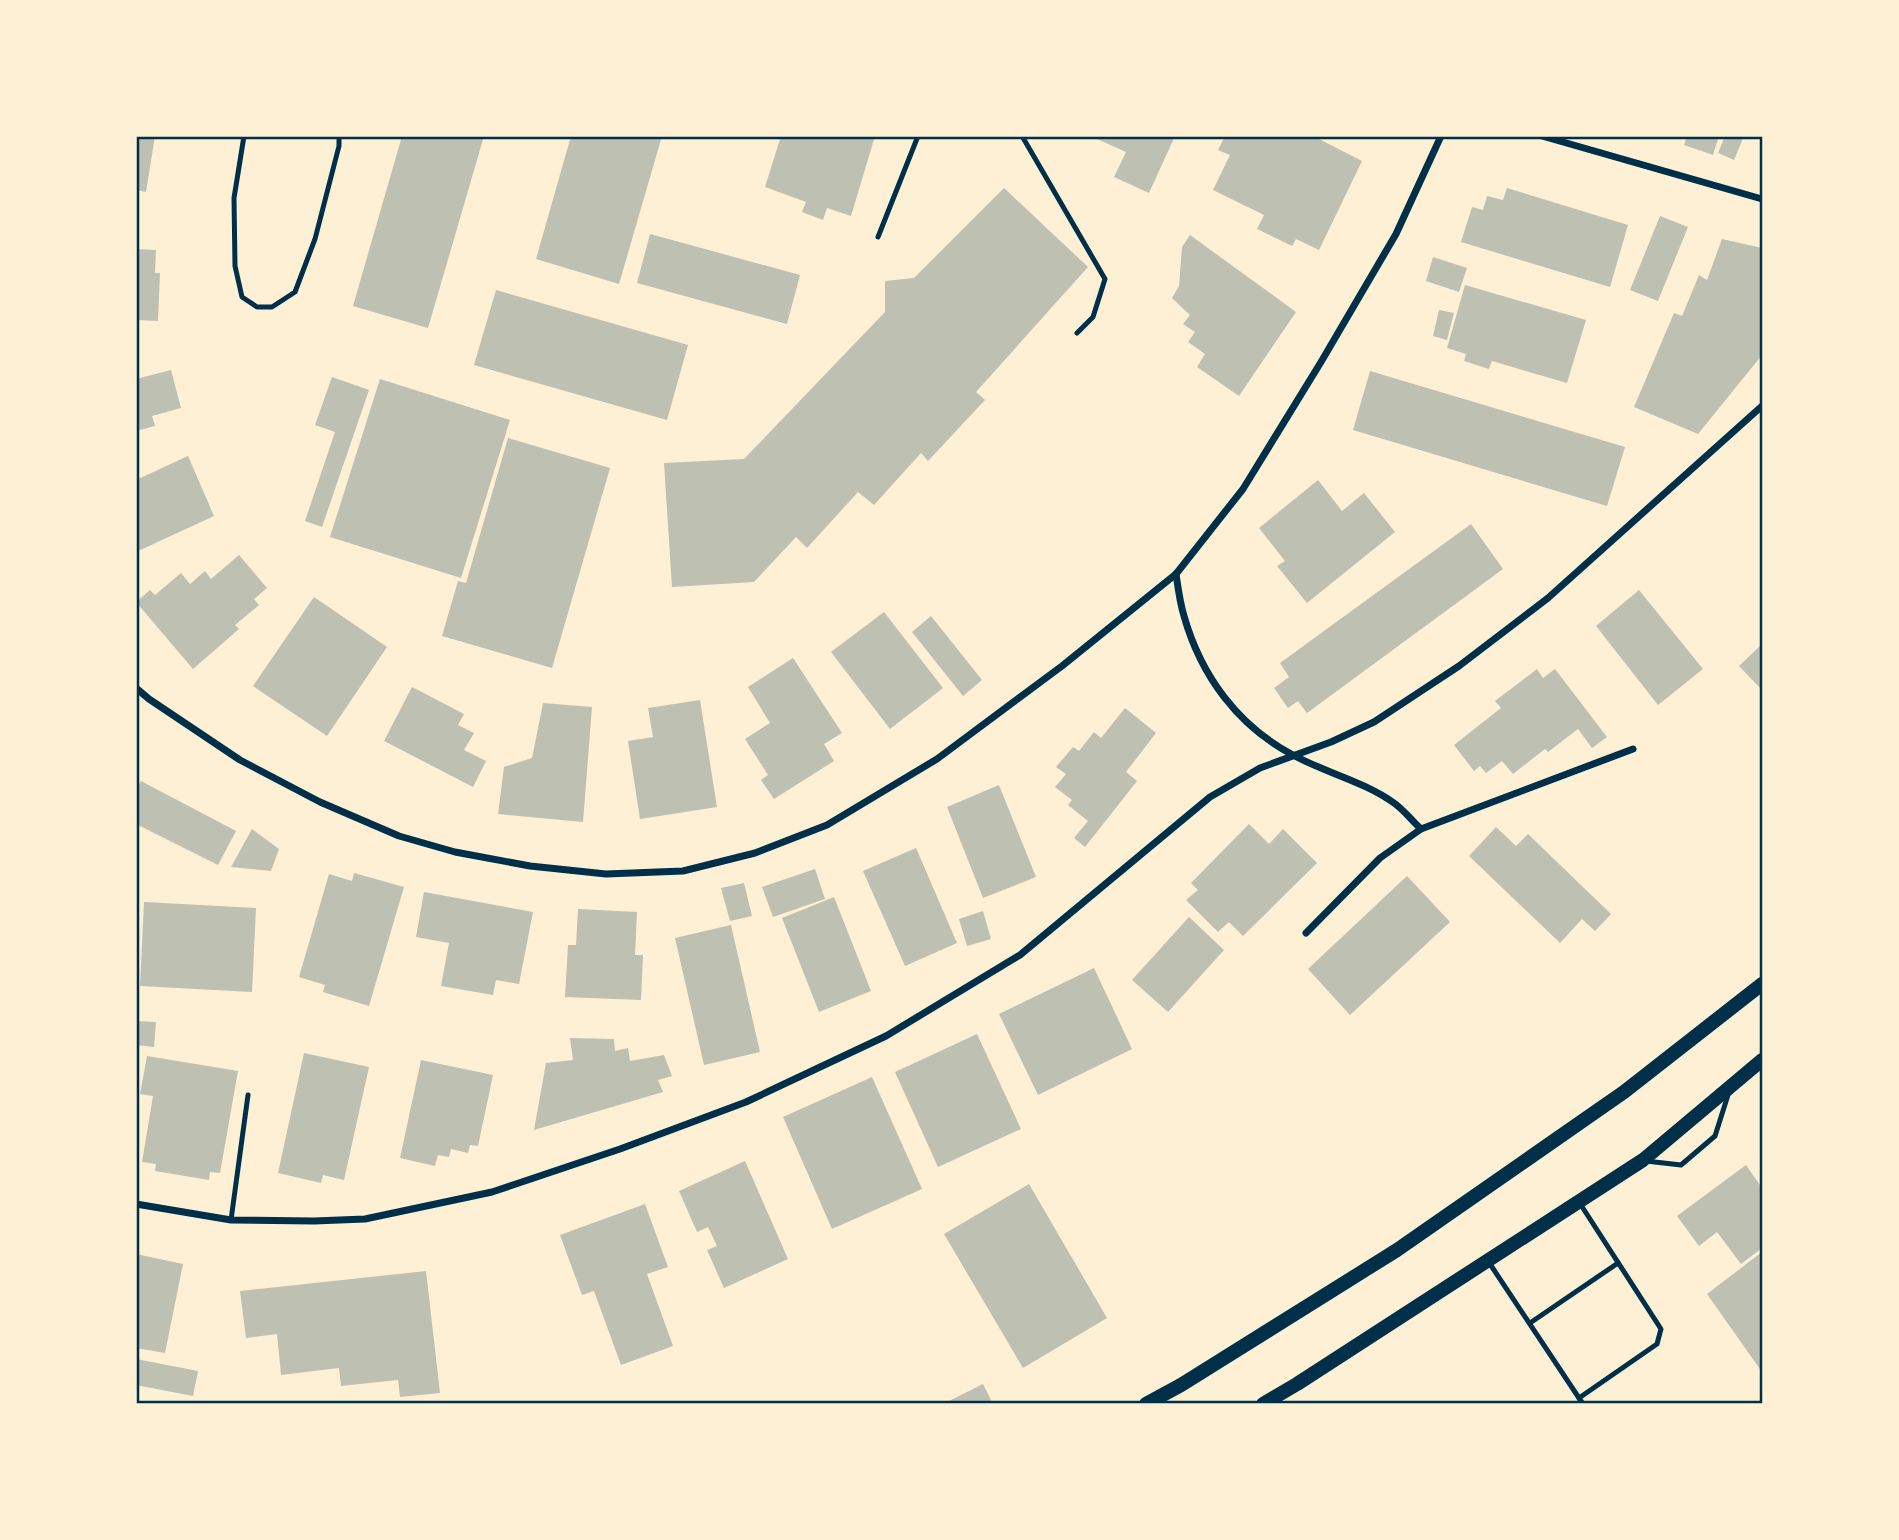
<svg xmlns="http://www.w3.org/2000/svg" width="1899" height="1540" font-family="Commissioner,sans-serif">
	<style>
		.building { fill: #bec0b2 }
		.lines { fill: none; stroke-linecap: round; stroke-linejoin: round }
		.service { stroke: #003049; stroke-width: 5 }
		.minor { stroke: #003049; stroke-width: 7 }
		.secondary { stroke: #003049; stroke-width: 14 }
		.neatline { fill: none; stroke: #003049; stroke-width: 2.5 }
	</style>
	<rect width="100%" height="100%" fill="#fdf0d5"/>
	<g class="building">
		<polygon points="136,136 155,136 146,192 136,190"/>
		<polygon points="402,136 484,136 428,328 353,306"/>
		<polygon points="571,136 662,136 619,284 536,259"/>
		<polygon points="781,136 875,136 851,216 827,208 823,220 802,212 806,202 765,187"/>
		<polygon points="1097,136 1175,136 1149,193 1114,177 1126,152 1097,139"/>
		<polygon points="1225,136 1313,136 1362,161 1319,250 1296,239 1292,246 1257,229 1264,215 1213,190 1230,155 1218,150"/>
		<polygon points="1687,136 1719,136 1713,155 1684,145"/>
		<polygon points="1725,136 1744,136 1734,160 1718,153"/>
		<polygon points="1004,188 1088,267 976,392 985,400 928,461 921,453 874,505 858,492 807,548 796,537 754,582 672,587 664,463 744,459 885,312 885,281 914,278"/>
		<polygon points="1507,188 1628,225 1610,287 1461,242 1472,207 1483,210 1487,196 1503,200"/>
		<polygon points="1660,216 1688,227 1658,301 1630,290"/>
		<polygon points="650,234 800,275 787,324 637,283"/>
		<polygon points="1190,235 1296,312 1239,396 1197,367 1205,354 1188,342 1195,332 1183,324 1190,315 1172,298 1179,286 1182,247"/>
		<polygon points="1722,239 1762,248 1762,355 1698,434 1634,407 1674,313 1682,316 1699,275 1707,280"/>
		<polygon points="136,249 156,250 155,273 160,273 158,321 136,320"/>
		<polygon points="1433,257 1467,268 1459,292 1426,281"/>
		<polygon points="1465,285 1586,320 1567,383 1492,361 1489,369 1464,361 1466,354 1447,348"/>
		<polygon points="496,290 688,345 667,420 474,365"/>
		<polygon points="1439,310 1454,313 1447,340 1433,336"/>
		<polygon points="171,370 181,408 152,416 155,426 136,431 136,379"/>
		<polygon points="1370,371 1625,447 1607,506 1353,430"/>
		<polygon points="332,377 369,390 322,527 305,521 335,432 315,425"/>
		<polygon points="380,379 510,420 461,578 330,537"/>
		<polygon points="508,438 610,468 552,668 442,636 458,581 466,583"/>
		<polygon points="188,456 214,516 136,552 136,480"/>
		<polygon points="1318,480 1342,511 1364,493 1395,532 1307,603 1277,566 1285,561 1259,528"/>
		<polygon points="1471,524 1503,569 1307,713 1298,701 1288,708 1274,688 1289,677 1280,663"/>
		<polygon points="239,555 267,588 254,599 259,605 235,625 239,629 193,669 136,602 150,590 155,595 181,573 190,584 205,571 211,579"/>
		<polygon points="1639,590 1703,669 1658,705 1596,626"/>
		<polygon points="314,597 387,647 327,736 253,686"/>
		<polygon points="884,612 943,688 890,729 831,652"/>
		<polygon points="931,616 982,680 963,696 912,632"/>
		<polygon points="1760,646 1762,649 1762,690 1739,666"/>
		<polygon points="793,658 842,733 824,744 834,761 774,799 761,780 768,775 745,739 770,723 748,687"/>
		<polygon points="1537,669 1543,678 1555,669 1607,737 1592,748 1578,729 1548,752 1545,749 1513,774 1502,761 1486,773 1480,766 1474,771 1454,745 1501,708 1495,701"/>
		<polygon points="412,687 464,714 458,725 474,733 464,750 486,761 473,787 384,741"/>
		<polygon points="700,700 717,807 640,819 628,741 653,737 648,708"/>
		<polygon points="543,703 592,707 583,822 498,814 504,767 532,758"/>
		<polygon points="1125,708 1156,733 1126,772 1137,781 1085,847 1074,838 1088,821 1068,805 1072,800 1055,787 1066,774 1056,767 1073,747 1079,751 1094,732 1101,738"/>
		<polygon points="141,781 236,831 218,865 136,824 136,790"/>
		<polygon points="999,785 1036,877 983,898 947,807"/>
		<polygon points="1249,824 1269,844 1283,829 1317,863 1243,936 1229,922 1218,932 1186,900 1198,890 1191,883"/>
		<polygon points="1496,827 1516,846 1528,834 1611,914 1595,931 1582,919 1560,943 1469,856"/>
		<polygon points="252,829 279,849 271,871 231,867"/>
		<polygon points="916,848 957,943 905,966 863,871"/>
		<polygon points="815,869 825,899 773,917 762,887"/>
		<polygon points="354,873 404,887 369,1006 323,992 325,985 299,977 329,874 352,881"/>
		<polygon points="1407,876 1450,922 1350,1015 1308,969"/>
		<polygon points="744,883 752,916 730,921 721,888"/>
		<polygon points="424,892 533,912 519,984 496,980 493,995 441,986 449,943 416,937"/>
		<polygon points="834,897 871,991 819,1012 782,918"/>
		<polygon points="144,902 256,908 252,992 140,986"/>
		<polygon points="578,909 637,912 635,955 643,955 641,1000 565,997 568,945 576,945"/>
		<polygon points="983,911 991,939 967,946 959,919"/>
		<polygon points="1189,917 1224,950 1168,1012 1132,980"/>
		<polygon points="731,925 760,1052 704,1065 675,938"/>
		<polygon points="1094,968 1132,1049 1038,1095 999,1014"/>
		<polygon points="136,1021 156,1022 154,1047 136,1045"/>
		<polygon points="977,1034 1021,1129 938,1167 895,1072"/>
		<polygon points="570,1038 614,1039 615,1051 628,1048 630,1061 664,1055 672,1076 658,1080 663,1092 534,1130 546,1063 573,1060"/>
		<polygon points="304,1053 369,1067 344,1180 323,1175 321,1183 278,1173"/>
		<polygon points="147,1056 238,1071 220,1173 210,1172 209,1180 155,1171 156,1164 142,1162 153,1096 140,1094"/>
		<polygon points="421,1060 493,1075 478,1146 470,1145 468,1153 451,1149 449,1157 438,1155 435,1166 400,1158"/>
		<polygon points="872,1077 922,1189 832,1229 783,1117"/>
		<polygon points="745,1161 788,1259 724,1288 707,1250 717,1246 708,1227 697,1232 679,1191"/>
		<polygon points="1746,1165 1762,1188 1762,1248 1741,1264 1717,1232 1699,1246 1677,1216"/>
		<polygon points="1029,1184 1107,1318 1023,1368 944,1234"/>
		<polygon points="645,1204 668,1267 647,1274 673,1346 621,1365 594,1291 582,1295 560,1235"/>
		<polygon points="1762,1252 1762,1372 1707,1294"/>
		<polygon points="136,1254 183,1264 165,1353 136,1348"/>
		<polygon points="426,1271 440,1393 400,1397 398,1380 341,1386 339,1368 281,1375 277,1334 246,1338 240,1291"/>
		<polygon points="136,1359 198,1371 193,1396 136,1385"/>
		<polygon points="983,1384 993,1404 943,1404"/>
	</g>
	<g class="lines">
		<g class="service">
			<polyline points="244,136 234,198 235,266 242,297 257,307 272,307 295,292 315,239 339,146 339,136"/>
			<polyline points="1022,136 1105,279 1093,317 1077,333"/>
			<polyline points="878,237 918,136"/>
			<polyline points="1646,1161 1681,1165 1715,1136 1728,1095"/>
			<polyline points="1579,1202 1661,1329 1657,1344 1579,1398"/>
			<polyline points="231,1220 248,1095"/>
			<polyline points="1488,1261 1583,1404"/>
			<polyline points="1530,1323 1618,1263"/>
		</g>
		<g class="minor">
			<polyline points="1542,136 1762,199"/>
			<path d="M 1176,574 C 1178,588 1180,603 1184,616 C 1201,676 1238,726 1293,755 C 1326,773 1363,781 1394,803 C 1404,810 1412,821 1421,829"/>
			<polyline points="136,688 149,699 240,760 320,802 399,836 455,852 530,866 606,874 683,871 755,853 827,825 937,759 1062,666 1176,574 1243,489 1321,362 1396,234 1441,136"/>
			<polyline points="1306,933 1380,858 1421,829 1633,749"/>
			<polyline points="136,1204 231,1220 314,1221 365,1219 492,1192 620,1149 746,1102 886,1036 1020,955 1210,797 1260,768 1331,742 1374,722 1459,666 1548,598 1762,406"/>
		</g>
		<g class="secondary">
			<polyline points="1146,1404 1181,1385 1397,1250 1624,1092 1762,984"/>
			<polyline points="1263,1404 1297,1384 1643,1160 1762,1060"/>
		</g>
	</g>
	<rect width="1899" height="1540" fill="none" stroke="#fdf0d5" stroke-width="276"/>
	<rect x="138" y="138" width="1623" height="1264" class="neatline"/>
</svg>
